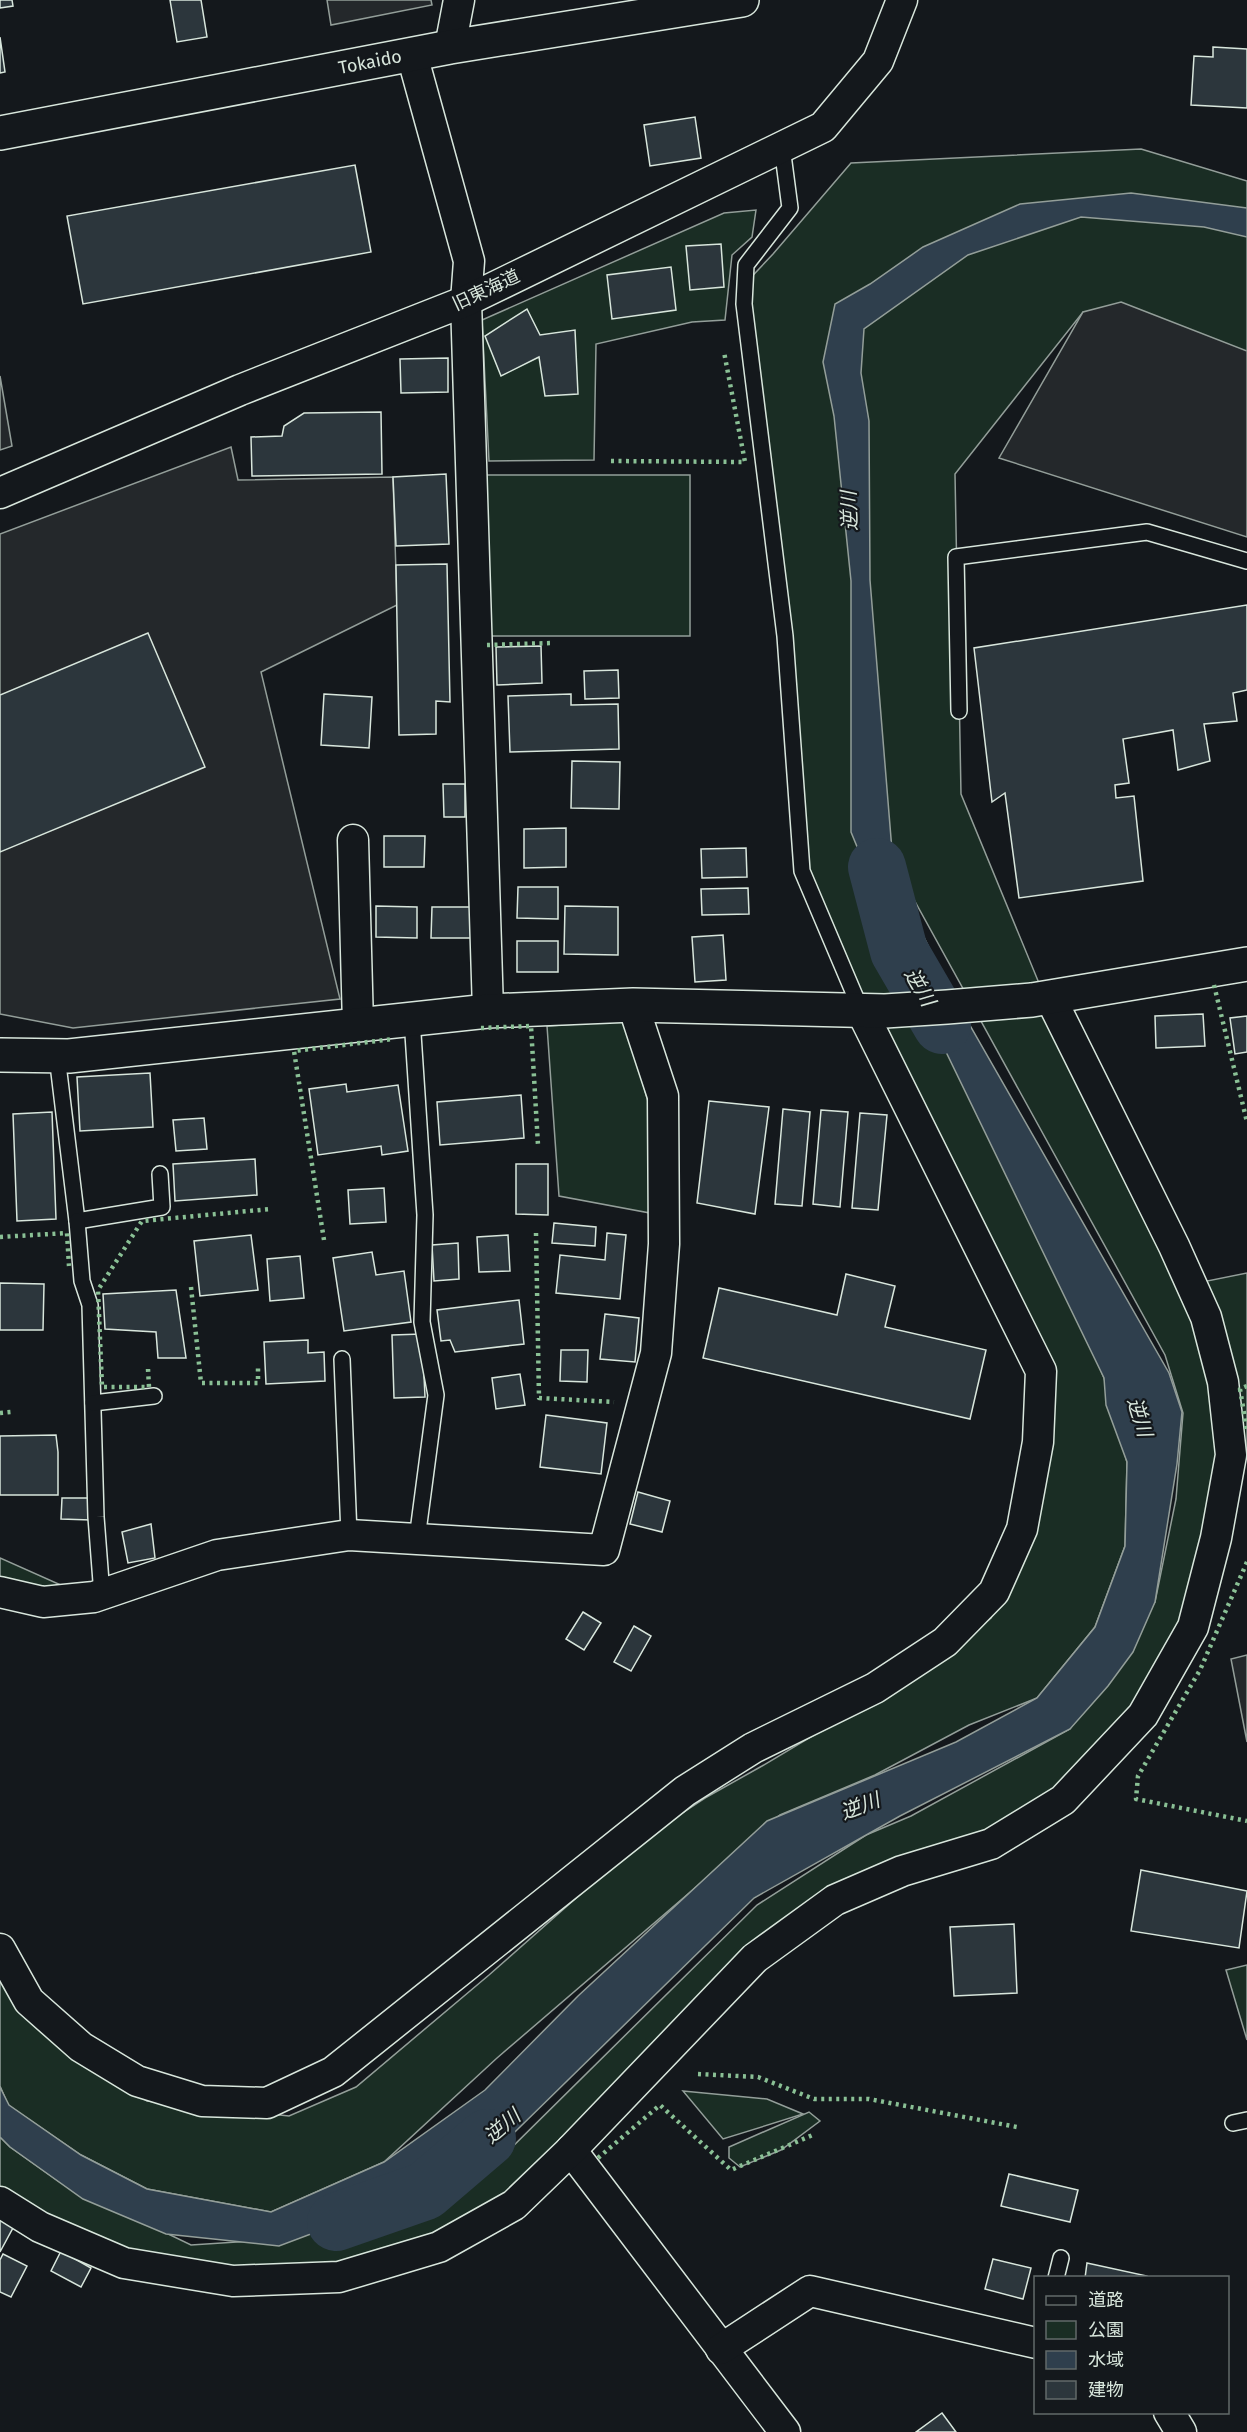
<svg xmlns="http://www.w3.org/2000/svg" width="1247" height="2432" font-family="'Fira Sans','Noto Sans JP',sans-serif">
	<style>
		.green { fill: #1a2d24; stroke: #939e99; stroke-width: 1.5 }
		.parking { fill: #24282b; stroke: #939e99; stroke-width: 1.5 }
		.water { fill: #2f3f4d; stroke: #939e99; stroke-width: 1.5 }
		.lines { fill: none; stroke-linecap: round; stroke-linejoin: round }
		.river { stroke: #2f3f4d; stroke-width: 58 }
		.building { fill: #2c363c; stroke: #d8e6dc; stroke-width: 1.5 }
		.service-casing { stroke: #d8e6dc; stroke-width: 18 }
		.minor-casing { stroke: #d8e6dc; stroke-width: 33 }
		.tertiary-casing { stroke: #d8e6dc; stroke-width: 36 }
		.secondary-casing { stroke: #d8e6dc; stroke-width: 36 }
		.service { stroke: #14181c; stroke-width: 15 }
		.minor { stroke: #14181c; stroke-width: 30 }
		.tertiary { stroke: #14181c; stroke-width: 33 }
		.secondary { stroke: #14181c; stroke-width: 33 }
		.hedge { stroke: #8ac095; stroke-width: 4.5; stroke-dasharray: 3 4.5; stroke-linecap: butt }
		.labels { text-anchor: middle; stroke-width: 4.5; stroke-linejoin: round; paint-order: stroke }
		.street-label { font-size: 18px; fill: #d8e6dc; stroke: #14181c }
		.water-label { font-size: 20px; font-style: italic; fill: #d8e6dc; stroke: #14181c }
	</style>
	<rect width="100%" height="100%" fill="#14181c"/>
	<g class="green">
		<polygon points="1141,149 1247,181 1247,352 1083,312 955,474 961,794 1048,1005 1201,1315 1226,1457 1189,1624 1147,1700 1051,1800 984,1834 837,1889 514,2187 463,2227 359,2261 267,2271 138,2257 0,2196 0,2137 10,2147 60,2182 191,2245 298,2238 418,2193 499,2160 757,1905 866,1835 911,1816 1070,1729 1155,1602 1176,1499 1183,1413 1165,1355 896,867 894,850 894,875 1104,1378 1127,1462 1125,1546 1095,1627 1037,1698 969,1725 875,1775 780,1815 497,2058 384,2162 271,2212 147,2189 81,2155 8,2105 0,2086 0,1958 32,2024 147,2101 289,2116 356,2087 489,1975 644,1838 705,1798 762,1766 928,1667 991,1618 1028,1539 1049,1373 855,990 802,871 742,287 773,254 851,163"/>
		<polygon points="756,210 752,237 732,255 725,320 692,322 596,344 594,460 489,461 482,320 724,213"/>
		<polygon points="486,475 690,475 690,636 487,636"/>
		<polygon points="625,1021 649,1105 650,1213 559,1196 547,1026"/>
		<polygon points="1247,1273 1247,1454 1207,1281"/>
		<polygon points="0,1558 63,1586 55,1594 8,1584 0,1577"/>
		<polygon points="1247,1965 1247,2040 1226,1970"/>
		<polygon points="683,2091 767,2099 803,2114 723,2139"/>
		<polygon points="809,2112 820,2121 781,2150 740,2167 729,2158 729,2147"/>
	</g>
	<g class="parking">
		<polygon points="327,0 431,0 432,5 331,25"/>
		<polygon points="1121,302 1247,351 1247,537 999,458 1083,312"/>
		<polygon points="0,376 12,446 0,450"/>
		<polygon points="231,447 238,480 393,477 397,605 261,672 340,999 73,1028 0,1014 0,534"/>
		<polygon points="1247,1655 1247,1742 1231,1659"/>
	</g>
	<polygon class="water" points="1131,193 1247,208 1247,237 1204,227 1081,217 968,255 864,329 861,373 869,421 870,580 894,875 948,987 1169,1373 1182,1412 1177,1464 1155,1602 1133,1652 1108,1686 1070,1729 900,1816 754,1898 473,2173 279,2246 166,2234 83,2199 10,2147 0,2137 0,2087 9,2105 81,2155 147,2189 271,2212 384,2162 485,2090 578,1996 767,1821 956,1742 1037,1698 1095,1627 1125,1546 1127,1462 1106,1405 1104,1378 916,990 851,832 851,581 834,416 823,362 835,304 870,284 923,247 1020,204"/>
	<g class="lines">
		<g class="river">
			<polyline points="877,867 899,951 942,1025"/>
			<polyline points="336,2222 425,2191 487,2138"/>
		</g>
	</g>
	<g class="building">
		<polygon points="0,0 12,0 13,6 0,8"/>
		<polygon points="170,0 201,0 207,37 177,42"/>
		<polygon points="0,37 5,72 0,73"/>
		<polygon points="1213,47 1247,49 1247,108 1191,105 1194,56 1213,57"/>
		<polygon points="695,117 701,158 650,166 644,125"/>
		<polygon points="355,165 371,252 83,304 67,216"/>
		<polygon points="721,244 724,287 690,290 686,246"/>
		<polygon points="671,267 676,310 612,319 607,275"/>
		<polygon points="527,309 540,335 575,330 578,394 545,396 539,357 501,376 485,336"/>
		<polygon points="448,358 448,392 401,393 400,359"/>
		<polygon points="381,412 382,474 252,476 251,437 282,436 284,426 304,413"/>
		<polygon points="446,474 449,544 396,546 393,477"/>
		<polygon points="447,564 450,702 436,701 436,734 399,735 396,565"/>
		<polygon points="1247,605 1247,690 1233,693 1237,721 1204,724 1210,761 1178,770 1173,730 1123,739 1129,783 1115,785 1116,798 1134,796 1143,881 1019,898 1005,793 992,802 974,648"/>
		<polygon points="148,633 205,767 0,852 0,695"/>
		<polygon points="541,646 542,683 497,685 496,647"/>
		<polygon points="618,670 619,698 585,699 584,671"/>
		<polygon points="324,694 372,697 369,748 321,745"/>
		<polygon points="571,694 571,705 618,704 619,749 510,752 508,696"/>
		<polygon points="572,761 620,762 619,809 571,808"/>
		<polygon points="443,784 465,784 465,817 444,817"/>
		<polygon points="566,828 566,867 524,868 524,829"/>
		<polygon points="384,836 425,836 424,867 384,867"/>
		<polygon points="746,848 747,877 702,878 701,849"/>
		<polygon points="518,887 558,887 558,919 517,918"/>
		<polygon points="748,888 749,914 702,915 701,889"/>
		<polygon points="376,906 417,907 417,938 376,937"/>
		<polygon points="565,906 618,907 618,955 564,954"/>
		<polygon points="432,907 472,907 472,938 431,938"/>
		<polygon points="723,935 726,980 695,982 692,937"/>
		<rect x="517" y="941" width="41" height="31"/>
		<polygon points="1203,1014 1205,1046 1156,1048 1155,1016"/>
		<polygon points="1247,1016 1247,1052 1235,1054 1230,1018"/>
		<polygon points="150,1073 153,1127 80,1131 77,1077"/>
		<polygon points="346,1084 347,1092 398,1085 408,1151 382,1155 381,1146 318,1155 309,1089"/>
		<polygon points="521,1095 524,1138 440,1145 437,1102"/>
		<polygon points="709,1101 769,1107 755,1214 697,1203"/>
		<polygon points="783,1109 810,1112 802,1206 775,1204"/>
		<polygon points="821,1110 848,1112 840,1207 813,1204"/>
		<polygon points="52,1112 56,1219 17,1221 13,1114"/>
		<polygon points="860,1113 887,1115 878,1210 852,1208"/>
		<polygon points="204,1118 207,1149 176,1151 173,1120"/>
		<polygon points="255,1159 257,1195 175,1201 173,1164"/>
		<polygon points="516,1164 548,1164 548,1215 516,1214"/>
		<polygon points="384,1188 386,1222 350,1224 348,1190"/>
		<polygon points="554,1223 596,1227 595,1246 552,1243"/>
		<polygon points="607,1233 626,1235 620,1299 556,1293 560,1255 605,1260"/>
		<polygon points="251,1235 258,1290 200,1296 194,1241"/>
		<polygon points="508,1235 510,1271 479,1272 477,1237"/>
		<polygon points="458,1243 459,1279 434,1281 432,1245"/>
		<polygon points="372,1252 376,1275 404,1271 411,1322 344,1331 333,1258"/>
		<polygon points="300,1256 304,1298 270,1301 267,1259"/>
		<polygon points="846,1274 895,1286 885,1327 986,1350 970,1419 703,1358 719,1288 837,1315"/>
		<polygon points="0,1283 44,1284 43,1330 0,1330"/>
		<polygon points="176,1290 186,1358 158,1358 156,1332 105,1329 103,1294"/>
		<polygon points="519,1300 524,1344 455,1352 450,1340 441,1341 437,1310"/>
		<polygon points="605,1314 639,1318 635,1362 600,1359"/>
		<polygon points="422,1334 425,1397 394,1398 392,1335"/>
		<polygon points="308,1340 308,1353 324,1352 325,1381 266,1384 264,1342"/>
		<polygon points="561,1350 588,1350 587,1382 560,1381"/>
		<polygon points="520,1374 525,1405 496,1409 492,1378"/>
		<polygon points="546,1415 607,1423 601,1474 540,1467"/>
		<polygon points="56,1435 58,1452 58,1495 0,1495 0,1436"/>
		<polygon points="638,1492 670,1501 662,1532 630,1524"/>
		<polygon points="62,1498 91,1498 91,1520 61,1519"/>
		<polygon points="151,1524 155,1558 128,1563 122,1532"/>
		<polygon points="583,1612 601,1623 584,1650 566,1639"/>
		<polygon points="634,1626 651,1636 631,1671 614,1662"/>
		<polygon points="1141,1870 1247,1891 1239,1948 1131,1931"/>
		<polygon points="1014,1924 1017,1993 954,1996 950,1927"/>
		<polygon points="1009,2174 1078,2190 1070,2222 1001,2206"/>
		<polygon points="0,2219 14,2226 0,2252"/>
		<polygon points="61,2251 91,2268 81,2287 51,2271"/>
		<polygon points="3,2254 27,2266 11,2297 0,2292 0,2260"/>
		<polygon points="993,2259 1031,2268 1023,2299 985,2289"/>
		<polygon points="1087,2263 1147,2276 1147,2278 1085,2278"/>
		<polygon points="942,2413 956,2432 916,2432"/>
	</g>
	<g class="lines">
		<g class="service-casing">
			<g id="service">
				<polyline points="782,147 790,208 746,265 744,304 785,636 802,871 861,1010"/>
				<polyline points="959,711 956,557 1147,532 1247,561"/>
				<polyline points="412,1019 425,1215 422,1322 436,1395 417,1539"/>
				<polyline points="57,1056 77,1221 162,1207 160,1174"/>
				<polyline points="77,1221 82,1281 90,1305 96,1517 102,1595"/>
				<polyline points="342,1359 349,1535"/>
				<polyline points="93,1403 154,1396"/>
				<polyline points="1233,2123 1247,2120"/>
				<polyline points="1056,2278 1061,2258"/>
			</g>
		</g>
		<g class="minor-casing">
			<g id="minor">
				<polyline points="450,47 459,0"/>
				<polyline points="412,55 469,261 466,301 488,1011"/>
				<polyline points="0,493 240,390 466,301 823,127 878,61 902,0"/>
				<polyline points="353,840 358,1025"/>
				<polyline points="0,1592 43,1602 94,1597 217,1555 349,1535 604,1550 656,1353 664,1244 663,1096 633,1005"/>
				<polyline points="0,1949 29,2001 81,2047 137,2081 202,2101 267,2103 333,2072 685,1791 753,1748 875,1688 945,1642 994,1592 1022,1529 1038,1442 1041,1371 861,1010"/>
				<polyline points="571,2150 785,2432"/>
				<polyline points="0,2202 40,2227 124,2263 233,2281 339,2277 439,2247 514,2205 571,2150 755,1958 835,1900 902,1871 991,1844 1063,1800 1143,1715 1193,1627 1216,1538 1231,1455 1223,1382 1206,1317 1174,1246 1050,997"/>
				<polyline points="721,2349 810,2291 1036,2343"/>
				<polyline points="1169,2412 1181,2432"/>
			</g>
		</g>
		<g class="tertiary-casing">
			<polyline id="tertiary" points="0,1055 69,1056 488,1011 633,1005 885,1011 947,1007 1032,1000 1247,964"/>
		</g>
		<g class="secondary-casing">
			<polyline id="secondary" points="0,133 450,47 742,0"/>
		</g>
		<use href="#service" class="service"/>
		<use href="#minor" class="minor"/>
		<use href="#tertiary" class="tertiary"/>
		<use href="#secondary" class="secondary"/>
		<g class="hedge">
			<polyline points="611,461 745,462 724,352"/>
			<polyline points="487,645 552,643"/>
			<polyline points="1214,985 1247,1122"/>
			<polyline points="481,1028 531,1026 538,1145"/>
			<polyline points="536,1233 539,1398 614,1402"/>
			<polyline points="0,1237 67,1233 69,1266"/>
			<polyline points="324,1240 294,1051 393,1039"/>
			<polyline points="191,1287 201,1383 258,1383 258,1366"/>
			<polyline points="148,1369 149,1387 102,1387 98,1290 142,1221 270,1209"/>
			<polyline points="1247,1386 1240,1389 1247,1431"/>
			<polyline points="0,1413 11,1412"/>
			<polyline points="1247,1562 1200,1670 1138,1776 1136,1799 1247,1821"/>
			<polyline points="698,2074 758,2077 814,2099 869,2099 1017,2127"/>
			<polyline points="598,2158 660,2105 731,2170 815,2134"/>
		</g>
	</g>
	<g class="labels">
		<g class="street-label">
			<text transform="translate(370 62) rotate(-11)" y="6">Tokaido</text>
			<text transform="translate(486 290) rotate(-25)" y="6">旧東海道</text>
		</g>
		<g class="water-label">
			<text transform="translate(849 511) rotate(-92)" y="7">逆川</text>
			<text transform="translate(920 987) rotate(60)" y="7">逆川</text>
			<text transform="translate(1140 1417) rotate(73)" y="7">逆川</text>
			<text transform="translate(860 1806) rotate(-21)" y="7">逆川</text>
			<text transform="translate(502 2126) rotate(-40)" y="7">逆川</text>
		</g>
	</g>
	<rect x="1034" y="2276" width="195" height="138" fill="#14181c" stroke="#626a69" stroke-width="1.5"/>
	<rect x="1046" y="2296" width="30" height="9" fill="#14181c" stroke="#626a69" stroke-width="1.5"/>
	<text x="1088" y="2306" font-size="18" fill="#d8e6dc">道路</text>
	<rect x="1046" y="2321" width="30" height="18" fill="#1a2d24" stroke="#626a69" stroke-width="1.5"/>
	<text x="1088" y="2336" font-size="18" fill="#d8e6dc">公園</text>
	<rect x="1046" y="2351" width="30" height="18" fill="#2f3f4d" stroke="#626a69" stroke-width="1.5"/>
	<text x="1088" y="2366" font-size="18" fill="#d8e6dc">水域</text>
	<rect x="1046" y="2381" width="30" height="18" fill="#2c363c" stroke="#626a69" stroke-width="1.5"/>
	<text x="1088" y="2396" font-size="18" fill="#d8e6dc">建物</text>
</svg>
